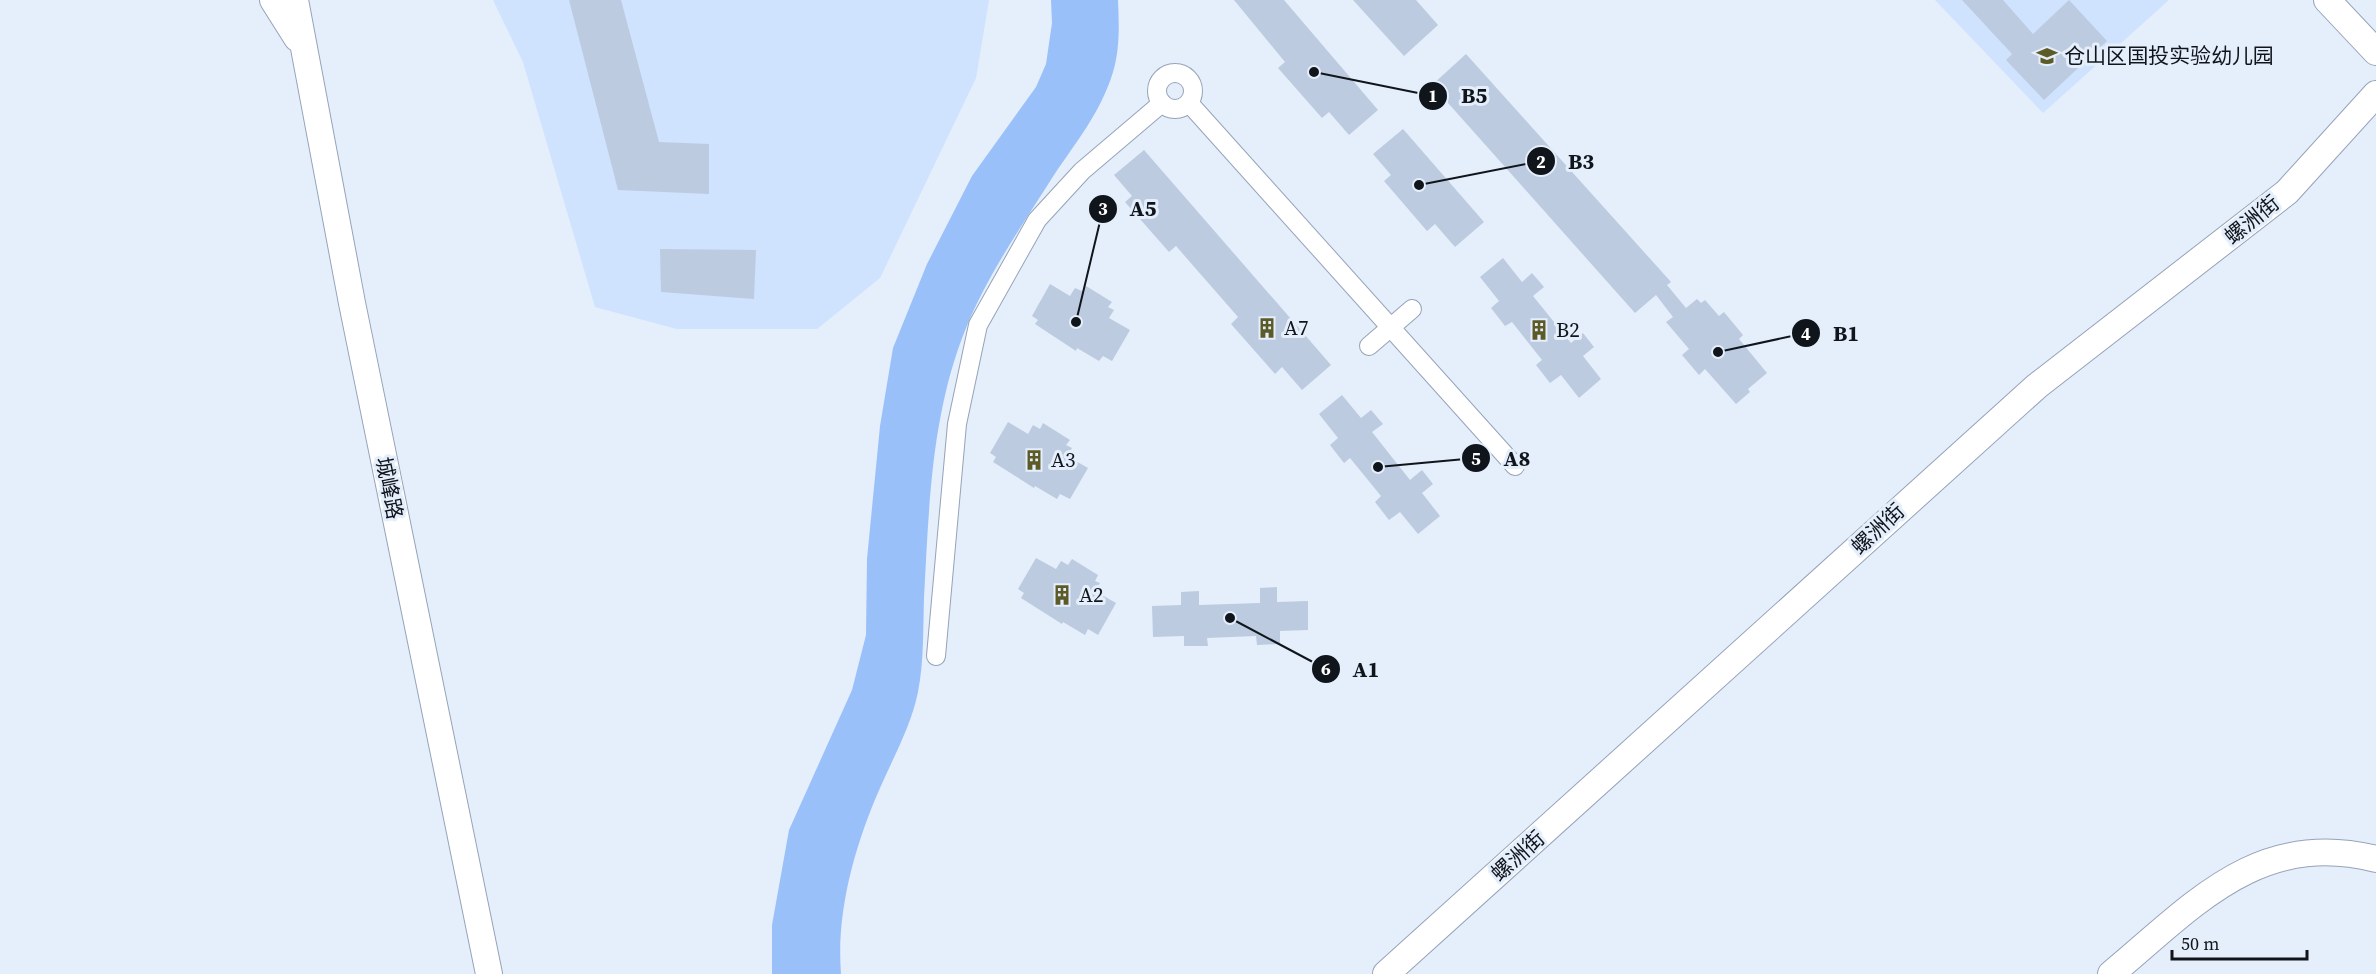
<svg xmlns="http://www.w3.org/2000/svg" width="2376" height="974" font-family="'Source Serif 4','Noto Sans SC',serif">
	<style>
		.built { fill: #cfe2fe }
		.water { fill: #99c0f9 }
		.building { fill: #bdcbe0 }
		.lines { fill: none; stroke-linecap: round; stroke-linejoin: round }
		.street-casing { stroke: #96a3b8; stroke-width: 20 }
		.secondary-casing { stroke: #96a3b8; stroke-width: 28 }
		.street { stroke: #fff; stroke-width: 18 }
		.secondary { stroke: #fff; stroke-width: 26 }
		.labels { text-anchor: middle; stroke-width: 6; stroke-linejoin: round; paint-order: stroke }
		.poi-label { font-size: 21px; fill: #10151c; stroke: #e5eefb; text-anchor: start }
		.street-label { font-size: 21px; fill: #10151c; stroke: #e5eefb }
		.leader { fill: none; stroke: #10151c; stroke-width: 2 }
		.callout-dot { fill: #10151c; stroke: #e5eefb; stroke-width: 2 }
		.mark-label { font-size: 18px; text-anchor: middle; font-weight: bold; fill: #fff }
		.callout-label { font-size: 22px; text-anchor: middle; font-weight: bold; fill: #10151c; stroke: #e5eefb; stroke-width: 6; stroke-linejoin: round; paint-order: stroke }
	</style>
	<rect width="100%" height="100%" fill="#e5eefb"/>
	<g class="built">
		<polygon points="493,0 989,0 976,78 880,278 817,329 677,329 595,307 523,62"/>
		<polygon points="1935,0 2169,0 2043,113"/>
	</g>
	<path class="water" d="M 1051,0 L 1118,0 C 1119,24 1120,49 1113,72 C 1101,112 1076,142 1054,175 C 1023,224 988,274 966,328 C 931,414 929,507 924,598 C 923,629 924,662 918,692 C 911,726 894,756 880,788 C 855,845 836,911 841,974 L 772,974 L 772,925 L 789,830 L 852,690 L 866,635 L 867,559 L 880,426 L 893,348 L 927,264 L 972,176 L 1036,87 L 1046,64 L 1052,23 Z"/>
	<g class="building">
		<polygon points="569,0 621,0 659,142 709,144 709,194 618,190"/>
		<polygon points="1234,0 1284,0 1378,110 1349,135 1329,112 1322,118 1278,68 1285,62"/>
		<polygon points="1353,0 1416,0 1438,25 1404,56"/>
		<polygon points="1962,0 2003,0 2033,34 2069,0 2107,41 2044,100 2006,60 2012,54"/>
		<polygon points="1466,54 1671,282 1667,285 1686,308 1697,299 1701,303 1705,300 1719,316 1724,312 1743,335 1739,339 1767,373 1748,389 1750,392 1736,404 1705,369 1699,375 1682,355 1689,349 1666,322 1673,317 1656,295 1635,313 1432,85"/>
		<polygon points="1403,129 1484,222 1455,247 1435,224 1427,231 1384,181 1391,175 1373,154"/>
		<polygon points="1144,150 1331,365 1302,390 1282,367 1275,374 1231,324 1238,317 1176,246 1169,252 1125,202 1132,196 1114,175"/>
		<polygon points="660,249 756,250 754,299 661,292"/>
		<polygon points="1503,258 1522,282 1532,273 1544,287 1533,296 1571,343 1583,333 1594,347 1583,356 1601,379 1579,398 1561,375 1550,383 1536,365 1542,360 1512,322 1505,326 1491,308 1499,301 1480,277"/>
		<polygon points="1050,284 1070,296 1075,288 1082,291 1086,286 1112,302 1108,307 1114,310 1109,318 1130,330 1112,361 1103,356 1099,361 1077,348 1076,351 1035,324 1038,320 1032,316"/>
		<polygon points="1342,395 1361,418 1371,410 1383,424 1372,432 1410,480 1422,470 1433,484 1422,493 1440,516 1418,534 1400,512 1389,520 1375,502 1381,496 1350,458 1344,463 1330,445 1338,438 1319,414"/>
		<polygon points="1008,422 1028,434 1033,425 1040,429 1043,423 1070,440 1066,445 1072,448 1067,456 1088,468 1070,499 1060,494 1057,499 1035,486 1034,488 993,462 996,457 990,453"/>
		<polygon points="1036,558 1056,569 1061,561 1068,565 1072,559 1098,575 1095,581 1100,583 1095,591 1116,603 1098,635 1088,629 1085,635 1063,622 1062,624 1021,598 1024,593 1018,589"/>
		<polygon points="1277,587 1277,602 1308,601 1308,630 1280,631 1280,644 1257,645 1256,636 1207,638 1208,646 1184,646 1184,636 1153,637 1152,606 1181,605 1181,592 1199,591 1199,605 1260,603 1260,588"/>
	</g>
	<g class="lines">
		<g class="street-casing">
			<g id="street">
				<circle cx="1175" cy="91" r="18"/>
				<polyline points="1189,103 1515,466"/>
				<polyline points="1369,346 1412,309"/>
				<polyline points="936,656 957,424 978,325 1037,220 1082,171 1162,103"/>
			</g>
		</g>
		<g class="secondary-casing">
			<g id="secondary">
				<polyline points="273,0 297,38"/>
				<polyline points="295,0 352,303 489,974"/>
				<polyline points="2327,0 2376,52"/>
				<polyline points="1386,974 2037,386 2287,192 2376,94"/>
				<path d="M 2111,974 C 2193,906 2258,829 2376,859"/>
			</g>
		</g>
		<use href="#street" class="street"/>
		<use href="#secondary" class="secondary"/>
	</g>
	<defs>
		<g id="school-bare" transform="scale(1.62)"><path d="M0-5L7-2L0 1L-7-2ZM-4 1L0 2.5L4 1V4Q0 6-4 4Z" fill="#5c5b28" stroke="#e5eefb" stroke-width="2.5" paint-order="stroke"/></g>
		<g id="building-bare" transform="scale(1.62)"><path d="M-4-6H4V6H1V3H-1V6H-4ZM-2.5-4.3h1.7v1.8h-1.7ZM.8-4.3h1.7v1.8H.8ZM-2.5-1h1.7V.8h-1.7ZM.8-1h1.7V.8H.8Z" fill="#5c5b28" stroke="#e5eefb" stroke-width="2.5" paint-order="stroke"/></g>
	</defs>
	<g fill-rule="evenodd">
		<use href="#school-bare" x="2047" y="56"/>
		<use href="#building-bare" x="1267" y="328"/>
		<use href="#building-bare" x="1539" y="330"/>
		<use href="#building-bare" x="1034" y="460"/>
		<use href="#building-bare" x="1062" y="595"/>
	</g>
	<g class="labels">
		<g class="poi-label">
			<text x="2064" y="63">仓山区国投实验幼儿园</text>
			<text x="1284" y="335">A7</text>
			<text x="1556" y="337">B2</text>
			<text x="1051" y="467">A3</text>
			<text x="1079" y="602">A2</text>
		</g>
		<g class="street-label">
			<text transform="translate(2252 220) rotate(-39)" y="7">螺洲街</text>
			<text transform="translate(389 488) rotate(79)" y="7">城峰路</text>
			<text transform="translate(1878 529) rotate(-43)" y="7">螺洲街</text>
			<text transform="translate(1518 856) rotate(-42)" y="7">螺洲街</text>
		</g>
	</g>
	<path class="leader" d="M1314 72L1433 96M1419 185L1541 161M1076 322L1103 209M1718 352L1806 333M1378 467L1476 458M1230 618L1326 669"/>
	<g class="callout-dot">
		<circle cx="1314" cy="72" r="6"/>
		<circle cx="1419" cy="185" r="6"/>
		<circle cx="1076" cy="322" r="6"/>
		<circle cx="1718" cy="352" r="6"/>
		<circle cx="1378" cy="467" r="6"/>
		<circle cx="1230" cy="618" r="6"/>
		<circle cx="1433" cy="96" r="15"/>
		<circle cx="1541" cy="161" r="15"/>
		<circle cx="1103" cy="209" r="15"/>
		<circle cx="1806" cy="333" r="15"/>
		<circle cx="1476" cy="458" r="15"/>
		<circle cx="1326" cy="669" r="15"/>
	</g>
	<g class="mark-label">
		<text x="1433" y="102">1</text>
		<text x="1541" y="168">2</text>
		<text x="1103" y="215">3</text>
		<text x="1806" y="340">4</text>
		<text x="1476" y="465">5</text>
		<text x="1326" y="675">6</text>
	</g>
	<g class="callout-label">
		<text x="1474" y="103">B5</text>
		<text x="1581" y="169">B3</text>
		<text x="1143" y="216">A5</text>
		<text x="1846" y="341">B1</text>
		<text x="1517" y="466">A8</text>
		<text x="1366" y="677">A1</text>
	</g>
	<path d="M2172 950v9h135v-9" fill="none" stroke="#10151c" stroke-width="3"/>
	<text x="2181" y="950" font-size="18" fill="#10151c" stroke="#e5eefb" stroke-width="4.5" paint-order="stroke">50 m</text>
</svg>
